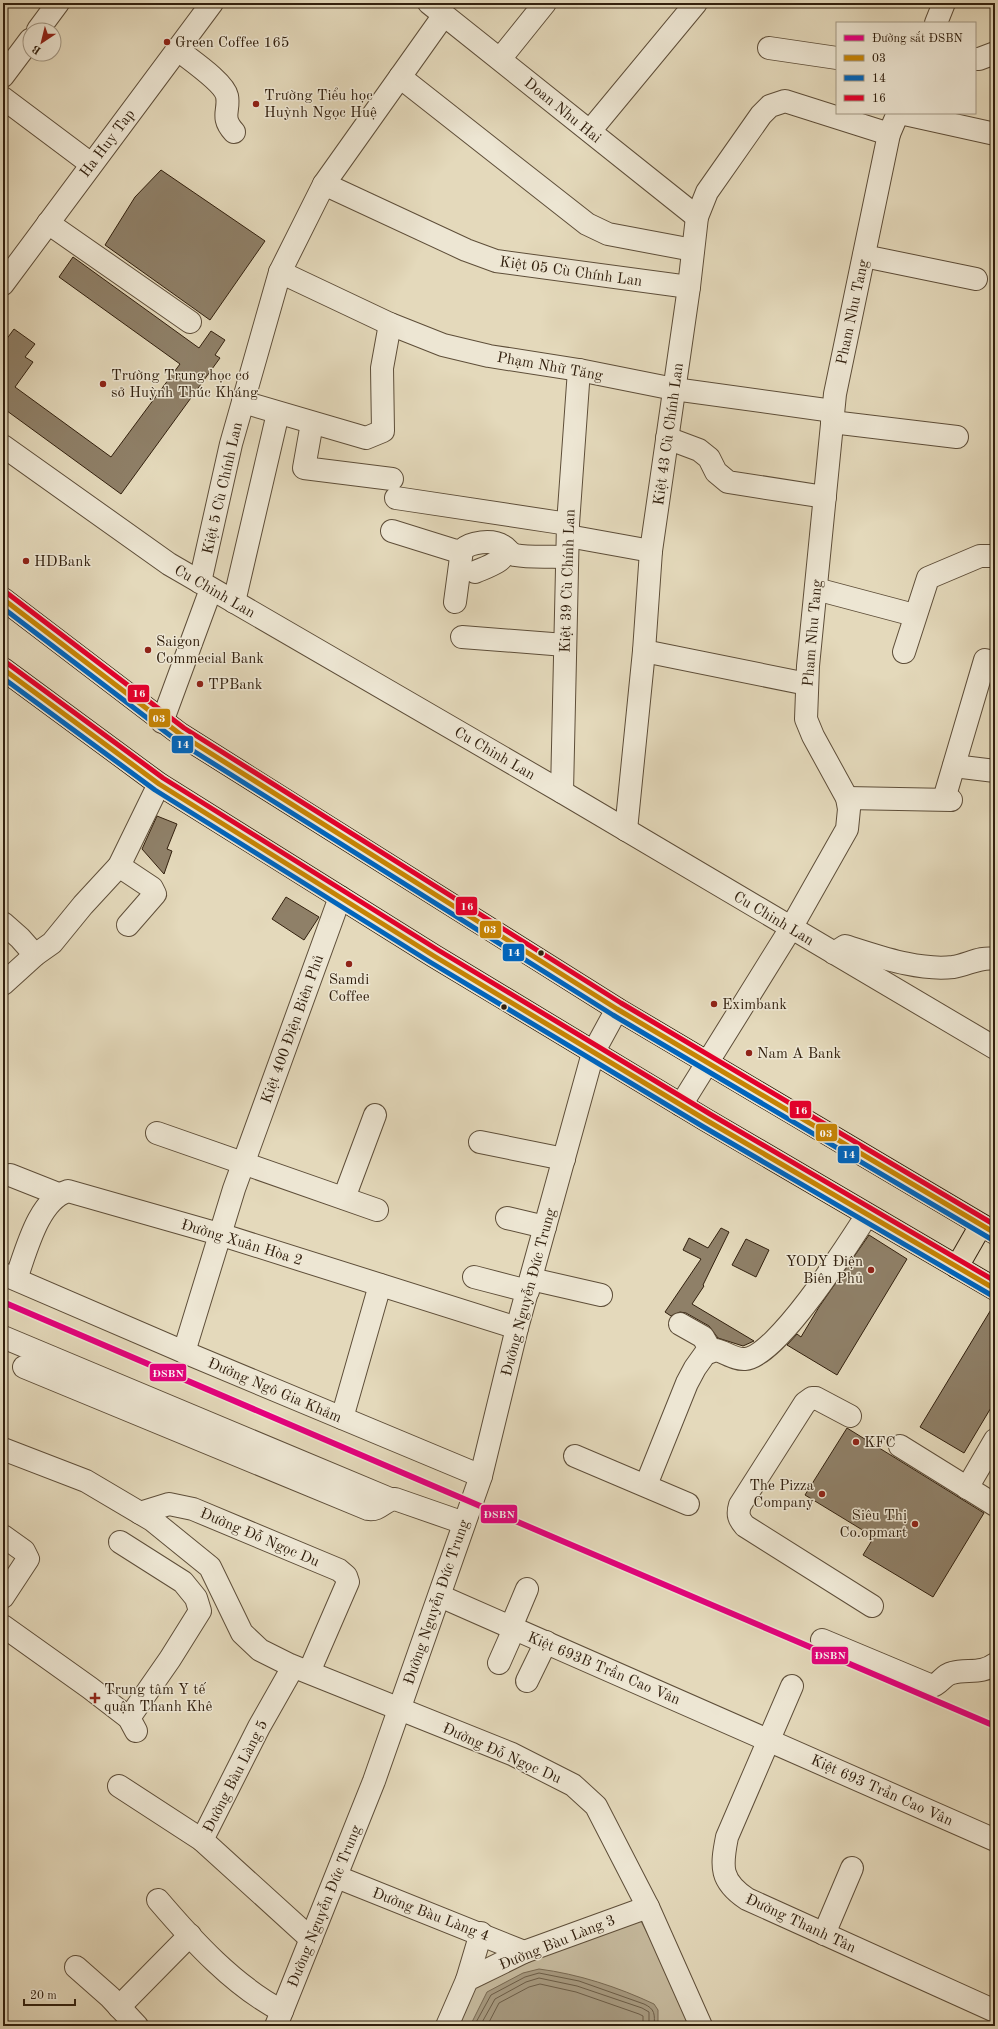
<svg xmlns="http://www.w3.org/2000/svg" width="998" height="2029" font-family="'Old Standard TT',serif">
	<style>
		.green { fill: #c6ba9e; stroke: #7c6d56 }
		.water { fill: #a79a80; stroke: #786952 }
		.lines { fill: none; stroke-linecap: round; stroke-linejoin: round }
		.shore { stroke: #6c5d47; stroke-width: 1 }
		.building { fill: #8f8068; stroke: #32200e }
		.minor-casing { stroke: #5e4e39; stroke-width: 24 }
		.major-casing { stroke: #32200e; stroke-width: 24 }
		.minor { stroke: #ede6d3; stroke-width: 22 }
		.major { stroke: #e4d9bb; stroke-width: 22 }
		.bus-1-casing { stroke: #ede6d3; stroke-width: 8 }
		.bus-2-casing { stroke: #ede6d3; stroke-width: 8 }
		.bus-3-casing { stroke: #ede6d3; stroke-width: 8 }
		.bus-1 { stroke: #c68404; stroke-width: 5 }
		.bus-2 { stroke: #0065bd; stroke-width: 5 }
		.bus-3 { stroke: #e4002b; stroke-width: 5 }
		.rail-1-casing { stroke: #ede6d3; stroke-width: 9 }
		.rail-1 { stroke: #e5007d; stroke-width: 6 }
		.poi-dot { fill: #8f2418; stroke: #ede6d3; stroke-width: 1.5 }
		.bus-dot { fill: #32200e; stroke: #ede6d3; stroke-width: 1.5 }
		.labels { text-anchor: middle; stroke-width: 3; stroke-linejoin: round; paint-order: stroke }
		.poi-label { font-size: 15px; fill: #32200e; stroke: #ede6d3; text-anchor: start }
		.street-label { font-size: 15px; fill: #32200e; stroke: #ede6d3 }
		.line-badge { stroke: #ede6d3; stroke-width: 1.5 }
		.badge-label { font-size: 11px; text-anchor: middle; font-weight: bold; fill: #fff }
	</style>
	<rect width="100%" height="100%" fill="#e4d9bb"/>
	<filter id="stains"><feTurbulence type="fractalNoise" baseFrequency=".005" numOctaves="4"/><feColorMatrix values="0 0 0 0 .2 0 0 0 0 .09 0 0 0 0 .02 0 0 0 .5 -.17"/></filter>
	<radialGradient id="worn" r=".72"><stop offset=".6" stop-color="#630" stop-opacity="0"/><stop offset="1" stop-color="#630" stop-opacity=".3"/></radialGradient>
	<polygon class="green" points="641,1921 694,2026 453,2026 462,1996 523,1954"/>
	<path class="water" d="M 539,1969 C 578,1974 618,1987 654,2004 L 658,2010 L 658,2026 L 470,2026 L 487,1992 L 523,1973 Z"/>
	<g class="lines">
		<g class="shore">
			<path d="M 474,2026 L 491,1995 L 525,1977 L 539,1973 L 579,1981 L 644,2004 C 655,2009 655,2014 654,2026"/>
			<polyline points="480,2026 495,1999 526,1982 539,1978 577,1986 642,2008 649,2012 649,2026"/>
			<polyline points="487,2026 499,2003 529,1987 540,1984 576,1992 639,2014 643,2016 643,2026"/>
		</g>
	</g>
	<g class="building">
		<polygon points="161,170 265,241 210,320 105,245 135,197"/>
		<polygon points="73,257 199,348 211,331 225,340 215,355 220,358 121,494 3,408 3,344 14,329 35,344 25,357 33,362 15,387 111,457 180,364 59,277"/>
		<polygon points="157,816 177,824 167,849 172,851 164,874 142,849"/>
		<polygon points="286,897 319,917 304,940 272,919"/>
		<polygon points="721,1228 729,1232 703,1285 704,1286 692,1304 754,1341 743,1346 718,1338 709,1326 686,1313 680,1312 671,1316 665,1312 701,1259 683,1250 689,1238 708,1248"/>
		<polygon points="869,1235 907,1259 837,1375 787,1345 797,1334 801,1337 819,1307"/>
		<polygon points="746,1239 769,1250 756,1277 732,1265"/>
		<polygon points="995,1303 995,1401 964,1453 920,1427"/>
		<polygon points="847,1428 984,1513 933,1597 863,1555 874,1537 805,1495"/>
	</g>
	<g class="lines">
		<g class="minor-casing">
			<g id="minor">
				<polyline points="429,3 697,217"/>
				<polyline points="936,23 944,3"/>
				<polyline points="38,30 58,3"/>
				<polyline points="769,48 837,58"/>
				<path d="M 177,49 C 189,59 224,82 227,96 C 230,110 220,117 234,132"/>
				<polyline points="500,59 545,3"/>
				<polyline points="975,59 979,59 995,53"/>
				<polyline points="3,76 30,40"/>
				<polyline points="400,77 587,224 608,234 693,250"/>
				<polyline points="3,98 91,164"/>
				<polyline points="900,113 995,134"/>
				<polyline points="590,131 696,3"/>
				<polyline points="324,184 466,250 496,261 689,287"/>
				<polyline points="48,223 190,322"/>
				<polyline points="864,256 976,279"/>
				<polyline points="280,272 390,324 443,345 489,356 579,370 674,389 833,411"/>
				<polyline points="3,284 212,3"/>
				<polyline points="243,402 366,438 383,431 382,368 390,324"/>
				<polyline points="832,422 957,437"/>
				<polyline points="312,423 304,468 392,479"/>
				<polyline points="667,438 699,450 709,458 716,472 728,482 825,497"/>
				<polyline points="3,446 169,564 562,792 995,1048"/>
				<polyline points="396,498 568,524"/>
				<path d="M 392,531 L 456,551 L 462,550 C 470,542 492,539 503,546 C 507,548 509,553 515,555 C 531,558 550,556 567,557"/>
				<polyline points="568,536 651,551"/>
				<path d="M 475,572 C 486,567 503,563 507,550"/>
				<polyline points="200,582 231,444 280,272 324,184 444,15"/>
				<polyline points="816,589 914,615"/>
				<polyline points="234,602 278,413"/>
				<polyline points="455,602 462,550"/>
				<polyline points="462,637 565,645"/>
				<polyline points="644,651 807,684"/>
				<polyline points="904,652 928,578 980,556 995,556"/>
				<polyline points="162,722 211,589"/>
				<polyline points="954,766 995,771"/>
				<polyline points="562,792 568,524 579,370"/>
				<polyline points="847,798 951,800"/>
				<polyline points="944,799 985,660 995,664"/>
				<polyline points="626,830 644,651 651,551 689,287 697,217 707,192 761,115 770,106 785,101 889,134"/>
				<polyline points="119,866 152,888 155,894 128,925"/>
				<polyline points="3,923 20,938 35,955"/>
				<path d="M 834,953 L 845,946 C 878,956 917,971 953,967 C 967,965 981,956 995,959"/>
				<polyline points="3,984 35,955 52,943 83,905 119,866 159,784"/>
				<polyline points="681,1105 791,928 847,829 849,809 847,798 813,736 806,719 808,666 835,394 889,134 898,113"/>
				<polyline points="157,1133 377,1210"/>
				<polyline points="480,1142 564,1159"/>
				<polyline points="10,1175 58,1194"/>
				<polyline points="344,1198 375,1115"/>
				<polyline points="507,1218 545,1227"/>
				<polyline points="3,1274 184,1352 481,1476"/>
				<polyline points="474,1277 528,1291"/>
				<path d="M 16,1279 C 26,1252 38,1200 68,1191 L 219,1234 L 517,1328"/>
				<polyline points="531,1279 601,1295"/>
				<polyline points="680,1324 703,1337 711,1351"/>
				<polyline points="3,1337 390,1499"/>
				<polyline points="184,1352 234,1189 340,897"/>
				<path d="M 24,1367 L 368,1509 C 380,1511 384,1500 395,1499 L 464,1523"/>
				<path d="M 850,1416 L 816,1398 L 812,1398 L 805,1403 L 740,1505 C 737,1515 739,1519 745,1526 L 872,1606"/>
				<polyline points="342,1418 380,1285"/>
				<polyline points="900,1446 995,1505"/>
				<polyline points="3,1449 86,1481 152,1520 210,1567 242,1633 260,1650 290,1665 512,1754 573,1785 596,1806 648,1907 701,2026"/>
				<polyline points="575,1456 688,1504"/>
				<path d="M 646,1485 L 687,1383 L 695,1368 L 705,1354 L 716,1350 C 725,1352 735,1360 745,1359 C 777,1357 849,1243 867,1215"/>
				<polyline points="967,1488 995,1440"/>
				<polyline points="140,1513 169,1504 193,1509 339,1570 346,1576 348,1582 309,1672"/>
				<polyline points="3,1536 24,1551 28,1559 3,1597"/>
				<polyline points="120,1542 183,1582 196,1598 200,1611 170,1659 129,1718"/>
				<polyline points="440,1596 995,1840"/>
				<polyline points="3,1626 90,1688 129,1718 136,1731"/>
				<polyline points="511,1627 527,1589"/>
				<path d="M 822,1640 L 932,1686 C 940,1684 943,1675 952,1673 C 967,1669 982,1674 995,1664"/>
				<polyline points="499,1663 514,1629"/>
				<polyline points="293,1667 259,1727 202,1840 311,1939"/>
				<polyline points="527,1681 546,1642"/>
				<path d="M 792,1686 L 727,1837 C 721,1867 720,1881 747,1899 L 995,2011"/>
				<polyline points="119,1786 202,1840"/>
				<polyline points="337,1877 524,1952"/>
				<path d="M 158,1900 C 193,1941 234,1986 282,2011"/>
				<polyline points="824,1934 852,1868"/>
				<polyline points="76,1967 110,1997 137,2026"/>
				<polyline points="467,1980 481,1933"/>
				<polyline points="119,2007 190,1935"/>
				<polyline points="276,2026 374,1781 481,1476 517,1328 593,1053 617,1009"/>
				<polyline points="447,2026 467,1980 524,1952 648,1907"/>
			</g>
		</g>
		<g class="major-casing">
			<g id="major">
				<polyline points="3,599 180,734 617,1009 995,1233"/>
				<polyline points="3,669 159,784 434,956 706,1120 995,1289"/>
				<polyline points="957,1267 981,1225"/>
			</g>
		</g>
		<use href="#minor" class="minor"/>
		<use href="#major" class="major"/>
		<g class="bus-1-casing">
			<g id="bus-1">
				<polyline points="3,599 180,734 617,1009 995,1233"/>
				<polyline points="3,669 159,784 434,956 706,1120 995,1289"/>
			</g>
		</g>
		<g class="bus-2-casing">
			<g id="bus-2">
				<polyline points="3,608 176,740 613,1015 991,1239"/>
				<polyline points="3,678 155,790 430,962 702,1126 991,1295"/>
			</g>
		</g>
		<g class="bus-3-casing">
			<g id="bus-3">
				<polyline points="7,593 184,728 621,1003 995,1225"/>
				<polyline points="7,663 163,778 438,950 710,1114 995,1281"/>
			</g>
		</g>
		<use href="#bus-1" class="bus-1"/>
		<use href="#bus-2" class="bus-2"/>
		<use href="#bus-3" class="bus-3"/>
		<g class="rail-1-casing">
			<polyline id="rail-1" points="3,1302 995,1726"/>
		</g>
		<use href="#rail-1" class="rail-1"/>
	</g>
	<g class="poi-dot">
		<circle cx="167" cy="42" r="4"/>
		<circle cx="256" cy="104" r="4"/>
		<circle cx="103" cy="384" r="4"/>
		<circle cx="26" cy="561" r="4"/>
		<circle cx="148" cy="650" r="4"/>
		<circle cx="200" cy="684" r="4"/>
		<circle cx="349" cy="964" r="4"/>
		<circle cx="714" cy="1004" r="4"/>
		<circle cx="749" cy="1053" r="4"/>
		<circle cx="871" cy="1270" r="4"/>
		<circle cx="856" cy="1442" r="4"/>
		<circle cx="822" cy="1494" r="4"/>
		<circle cx="915" cy="1524" r="4"/>
		<path d="M93 1692h4v4h4v4h-4v4h-4v-4h-4v-4h4z"/>
	</g>
	<g class="bus-dot">
		<circle cx="541" cy="953" r="3.5"/>
		<circle cx="504" cy="1007" r="3.5"/>
	</g>
	<g class="labels">
		<g class="poi-label">
			<text x="175" y="47">Green Coffee 165</text>
			<text x="264" y="100">Trường Tiểu học<tspan x="264" dy="17">Huỳnh Ngọc Huệ</tspan></text>
			<text x="111" y="380">Trường Trung học cơ<tspan x="111" dy="17">sở Huỳnh Thúc Kháng</tspan></text>
			<text x="34" y="566">HDBank</text>
			<text x="156" y="646">Saigon<tspan x="156" dy="17">Commecial Bank</tspan></text>
			<text x="208" y="689">TPBank</text>
			<text x="349" y="984" text-anchor="middle">Samdi<tspan x="349" dy="17">Coffee</tspan></text>
			<text x="722" y="1009">Eximbank</text>
			<text x="757" y="1058">Nam A Bank</text>
			<text x="863" y="1266" text-anchor="end">YODY Điện<tspan x="863" dy="17">Biên Phủ</tspan></text>
			<text x="864" y="1447">KFC</text>
			<text x="814" y="1490" text-anchor="end">The Pizza<tspan x="814" dy="17">Company</tspan></text>
			<text x="907" y="1520" text-anchor="end">Siêu Thị<tspan x="907" dy="17">Co.opmart</tspan></text>
			<text x="104" y="1694">Trung tâm Y tế<tspan x="104" dy="17">quận Thanh Khê</tspan></text>
		</g>
		<g class="street-label">
			<text transform="translate(563 110) rotate(39)" y="5">Doan Nhu Hai</text>
			<text transform="translate(107 143) rotate(-53)" y="5">Ha Huy Tap</text>
			<text transform="translate(571 271) rotate(8)" y="5">Kiệt 05 Cù Chính Lan</text>
			<text transform="translate(852 312) rotate(-78)" y="5">Pham Nhu Tang</text>
			<text transform="translate(550 366) rotate(10)" y="5">Phạm Nhữ Tăng</text>
			<text transform="translate(668 434) rotate(-82)" y="5">Kiệt 43 Cù Chính Lan</text>
			<text transform="translate(222 488) rotate(-77)" y="5">Kiệt 5 Cù Chính Lan</text>
			<text transform="translate(567 581) rotate(-88)" y="5">Kiệt 39 Cù Chính Lan</text>
			<text transform="translate(215 591) rotate(30)" y="5">Cu Chinh Lan</text>
			<text transform="translate(812 633) rotate(-85)" y="5">Pham Nhu Tang</text>
			<text transform="translate(495 753) rotate(30)" y="5">Cu Chinh Lan</text>
			<text transform="translate(774 918) rotate(31)" y="5">Cu Chinh Lan</text>
			<text transform="translate(292 1029) rotate(-70)" y="5">Kiệt 400 Điện Biên Phủ</text>
			<text transform="translate(242 1242) rotate(17)" y="5">Đường Xuân Hòa 2</text>
			<text transform="translate(528 1292) rotate(-75)" y="5">Đường Nguyễn Đức Trung</text>
			<text transform="translate(275 1390) rotate(23)" y="5">Đường Ngô Gia Khảm</text>
			<text transform="translate(260 1537) rotate(23)" y="5">Đường Đỗ Ngọc Du</text>
			<text transform="translate(436 1602) rotate(-71)" y="5">Đường Nguyễn Đức Trung</text>
			<text transform="translate(604 1668) rotate(23)" y="5">Kiệt 693B Trần Cao Vân</text>
			<text transform="translate(502 1753) rotate(24)" y="5">Đường Đỗ Ngọc Du</text>
			<text transform="translate(235 1776) rotate(-63)" y="5">Đường Bàu Làng 5</text>
			<text transform="translate(882 1790) rotate(24)" y="5">Kiệt 693 Trần Cao Vân</text>
			<text transform="translate(324 1906) rotate(-68)" y="5">Đường Nguyễn Đức Trung</text>
			<text transform="translate(431 1914) rotate(21)" y="5">Đường Bàu Làng 4</text>
			<text transform="translate(801 1923) rotate(25)" y="5">Đường Thanh Tân</text>
			<text transform="translate(557 1942) rotate(-22)" y="5">Đường Bàu Làng 3</text>
		</g>
	</g>
	<g class="line-badge">
		<rect x="127" y="684" width="23" height="19" rx="4" fill="#e4002b"/>
		<rect x="148" y="708" width="23" height="20" rx="4" fill="#c68404"/>
		<rect x="171" y="735" width="23" height="19" rx="4" fill="#0065bd"/>
		<rect x="455" y="896" width="23" height="20" rx="4" fill="#e4002b"/>
		<rect x="479" y="920" width="23" height="19" rx="4" fill="#c68404"/>
		<rect x="502" y="943" width="23" height="19" rx="4" fill="#0065bd"/>
		<rect x="789" y="1100" width="23" height="19" rx="4" fill="#e4002b"/>
		<rect x="815" y="1123" width="23" height="19" rx="4" fill="#c68404"/>
		<rect x="837" y="1145" width="23" height="19" rx="4" fill="#0065bd"/>
		<rect x="149" y="1363" width="38" height="19" rx="4" fill="#e5007d"/>
		<rect x="480" y="1504" width="38" height="20" rx="4" fill="#e5007d"/>
		<rect x="811" y="1646" width="38" height="19" rx="4" fill="#e5007d"/>
	</g>
	<g class="badge-label">
		<text x="139" y="697">16</text>
		<text x="159" y="722">03</text>
		<text x="183" y="748">14</text>
		<text x="467" y="910">16</text>
		<text x="490" y="933">03</text>
		<text x="514" y="956">14</text>
		<text x="801" y="1114">16</text>
		<text x="826" y="1137">03</text>
		<text x="849" y="1158">14</text>
		<text x="168" y="1377">ĐSBN</text>
		<text x="499" y="1518">ĐSBN</text>
		<text x="830" y="1659">ĐSBN</text>
	</g>
	<rect width="998" height="2029" fill="none" stroke="#e4d9bb" stroke-width="16"/>
	<rect x="4" y="4" width="990" height="2021" fill="none" stroke="#32200e" stroke-width="2"/>
	<rect x="8" y="8" width="982" height="2013" fill="none" stroke="#32200e"/>
	<rect x="836" y="22" width="140" height="92" fill="#ede6d3" stroke="#a29784"/>
	<rect x="844" y="35" width="20" height="6" fill="#e5007d" stroke="#a29784"/>
	<text x="872" y="42" font-size="12" fill="#32200e">Đường sắt ĐSBN</text>
	<rect x="844" y="55" width="20" height="6" fill="#c68404" stroke="#a29784"/>
	<text x="872" y="62" font-size="12" fill="#32200e">03</text>
	<rect x="844" y="75" width="20" height="6" fill="#0065bd" stroke="#a29784"/>
	<text x="872" y="82" font-size="12" fill="#32200e">14</text>
	<rect x="844" y="95" width="20" height="6" fill="#e4002b" stroke="#a29784"/>
	<text x="872" y="102" font-size="12" fill="#32200e">16</text>
	<g transform="translate(42 42) rotate(215)"><circle r="19" fill="#ede6d3" stroke="#a29784"/>
	<path d="M0-3L7 15L0 10L-7 15Z" fill="#8f2418"/>
	<text y="-6" font-size="11" font-weight="bold" text-anchor="middle" fill="#32200e">B</text>
	</g>
	<path d="M24 1999v6h51v-6" fill="none" stroke="#32200e" stroke-width="2"/>
	<text x="30" y="1999" font-size="12" fill="#32200e" stroke="#ede6d3" stroke-width="3" paint-order="stroke">20 m</text>
	<rect width="100%" height="100%" filter="url(#stains)"/>
	<rect width="100%" height="100%" fill="url(#worn)"/>
</svg>
